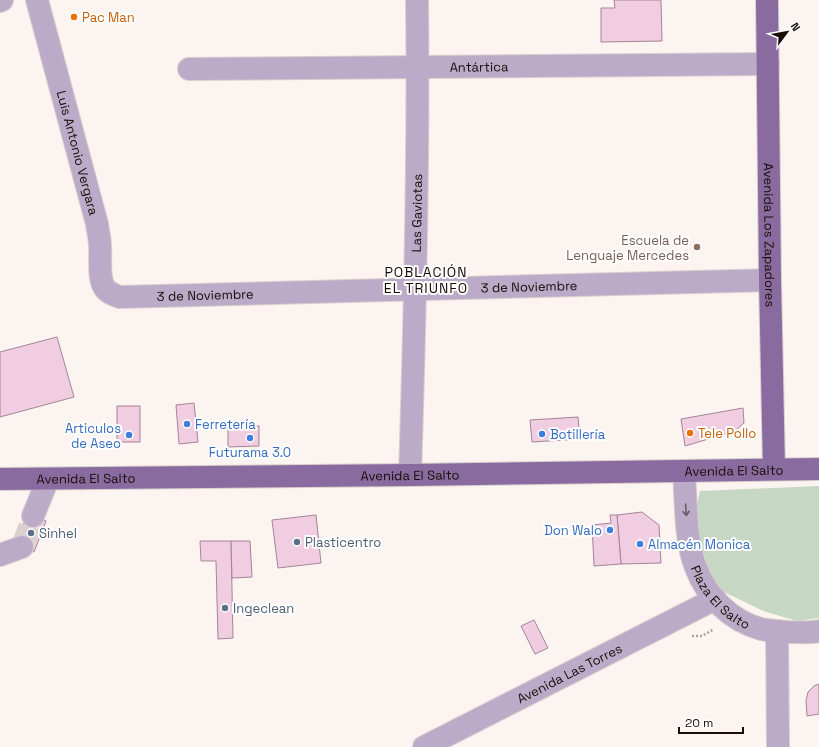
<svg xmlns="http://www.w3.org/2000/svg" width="819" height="747" font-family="'Space Grotesk',sans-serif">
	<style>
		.green { fill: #c6d8c3 }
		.building { fill: #f0cde0; stroke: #a48596 }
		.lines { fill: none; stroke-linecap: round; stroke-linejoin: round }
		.minor-tunnel { stroke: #dad1ce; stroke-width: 22; stroke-dasharray: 22 11; stroke-linecap: butt }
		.minor-casing { stroke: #d8cfcc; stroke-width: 24 }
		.major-casing { stroke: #d8cfcc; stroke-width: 24 }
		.path { stroke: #aca39f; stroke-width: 2.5; stroke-dasharray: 2 2; stroke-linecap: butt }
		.minor { stroke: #bbabc8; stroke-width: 22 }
		.major { stroke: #896ba0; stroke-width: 22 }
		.oneway { stroke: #6a5c68 }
		.food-dot { fill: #e8710a; stroke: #fff; stroke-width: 1.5 }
		.education-dot { fill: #8d6e63; stroke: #fff; stroke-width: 1.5 }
		.shop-dot { fill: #3f7fe0; stroke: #fff; stroke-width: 1.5 }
		.service-dot { fill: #5c6f8a; stroke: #fff; stroke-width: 1.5 }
		.labels { text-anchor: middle; stroke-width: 4; stroke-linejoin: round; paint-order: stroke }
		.food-label { font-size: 13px; fill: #c56008; stroke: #fff; text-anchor: start }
		.street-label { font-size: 13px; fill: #190d08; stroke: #fff }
		.education-label { font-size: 13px; fill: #785e54; stroke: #fff; text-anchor: end }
		.shop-label { font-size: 13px; fill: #366cbe; stroke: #fff; text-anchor: start }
		.service-label { font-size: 13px; fill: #4e5e75; stroke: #fff; text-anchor: start }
		.neighbourhood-label { font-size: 14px; letter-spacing: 1px; fill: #190d08; stroke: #fff }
	</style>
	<rect width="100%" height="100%" fill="#fcf4f1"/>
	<polygon class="green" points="819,486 819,618 797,621 763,611 724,592 709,575 694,516 700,491"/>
	<g class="building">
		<polygon points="614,0 661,0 662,41 601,42 601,8 615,8"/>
		<polygon points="57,337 74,397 0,417 0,352"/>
		<polygon points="194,403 198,442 179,444 176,405"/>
		<rect x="117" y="406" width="23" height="36"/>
		<polygon points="743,408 744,423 735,431 685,446 681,419"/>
		<polygon points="578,417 580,439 532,442 530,420"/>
		<polygon points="228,426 259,426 259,446 228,447"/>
		<polygon points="642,512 659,525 661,563 621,564 617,515"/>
		<polygon points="27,514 46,521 34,552 16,545"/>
		<polygon points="316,515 321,563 278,568 272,520"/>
		<polygon points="610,515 617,515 621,564 594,566 592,525 611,523"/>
		<polygon points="200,541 231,541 233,638 218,639 216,561 201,561"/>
		<polygon points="231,541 250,541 252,577 232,578"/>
		<polygon points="534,620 548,648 535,654 521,626"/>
		<polygon points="819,684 819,714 807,716 806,701 808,692 814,686"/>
	</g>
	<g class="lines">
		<polyline class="minor-tunnel" points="22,547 33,516"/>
		<g class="minor-casing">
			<g id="minor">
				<path id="s1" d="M 37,0 L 97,224 C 98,232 100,239 100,246 C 101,258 98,277 104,287 C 108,293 114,295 120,297 L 770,280"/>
				<polyline points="0,1 2,0"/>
				<path id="s2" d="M 189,69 L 768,64"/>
				<path id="s3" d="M 684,471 C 686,501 685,541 696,568 C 707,597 731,621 761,629 C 770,631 779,631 788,632 C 798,632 809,633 819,631"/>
				<path id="s4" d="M 410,475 C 415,317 419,158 417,0"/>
				<polyline points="33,516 48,479"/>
				<polyline points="0,555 22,547"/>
				<polyline points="777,631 778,747"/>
				<path id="s5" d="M 424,747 L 715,599"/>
			</g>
		</g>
		<g class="major-casing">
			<g id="major">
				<path id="s6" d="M 767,0 L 770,280 L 774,469"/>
				<path id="s7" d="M 0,479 L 410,475 L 819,469"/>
			</g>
		</g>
		<polyline class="path" points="692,636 702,636 714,629"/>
		<use href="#minor" class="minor"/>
		<use href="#major" class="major"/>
	</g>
	<defs><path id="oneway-shaft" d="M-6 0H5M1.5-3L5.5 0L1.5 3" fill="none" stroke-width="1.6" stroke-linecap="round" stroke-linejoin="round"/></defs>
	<use class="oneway" href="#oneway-shaft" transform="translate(686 510) rotate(86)"/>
	<g class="food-dot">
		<circle cx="74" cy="17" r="4"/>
		<circle cx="690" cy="433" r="4"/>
	</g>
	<circle class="education-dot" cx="697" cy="247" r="4"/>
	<g class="shop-dot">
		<circle cx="187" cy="424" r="4"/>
		<circle cx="542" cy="434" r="4"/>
		<circle cx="129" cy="435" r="4"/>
		<circle cx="250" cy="438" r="4"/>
		<circle cx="610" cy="530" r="4"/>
		<circle cx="640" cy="544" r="4"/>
	</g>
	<g class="service-dot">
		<circle cx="31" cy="533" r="4"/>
		<circle cx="297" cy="542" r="4"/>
		<circle cx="225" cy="608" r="4"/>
	</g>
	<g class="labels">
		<g class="food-label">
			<text x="82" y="22">Pac Man</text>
			<text x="698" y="438">Tele Pollo</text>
		</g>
		<g class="street-label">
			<text dy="5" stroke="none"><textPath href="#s2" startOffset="290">Antártica</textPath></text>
			<text dy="5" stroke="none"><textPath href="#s1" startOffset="158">Luis Antonio Vergara</textPath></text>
			<text dy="5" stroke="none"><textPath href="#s4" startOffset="262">Las Gaviotas</textPath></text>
			<text dy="5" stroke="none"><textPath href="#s6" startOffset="235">Avenida Los Zapadores</textPath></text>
			<text dy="5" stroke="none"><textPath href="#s1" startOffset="724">3 de Noviembre</textPath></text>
			<text dy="5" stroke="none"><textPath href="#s1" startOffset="400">3 de Noviembre</textPath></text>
			<text dy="5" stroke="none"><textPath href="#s7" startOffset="734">Avenida El Salto</textPath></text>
			<text dy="5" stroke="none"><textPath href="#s7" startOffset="410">Avenida El Salto</textPath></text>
			<text dy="5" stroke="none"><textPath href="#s7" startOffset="86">Avenida El Salto</textPath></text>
			<text dy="5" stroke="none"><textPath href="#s3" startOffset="137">Plaza El Salto</textPath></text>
			<text dy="5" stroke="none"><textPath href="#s5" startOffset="163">Avenida Las Torres</textPath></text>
		</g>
		<g class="education-label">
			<text x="689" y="245">Escuela de<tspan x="689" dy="15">Lenguaje Mercedes</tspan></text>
		</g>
		<g class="shop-label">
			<text x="195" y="429">Ferretería</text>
			<text x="121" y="433" text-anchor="end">Articulos<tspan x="121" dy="15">de Aseo</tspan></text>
			<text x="550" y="439">Botillería</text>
			<text x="250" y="457" text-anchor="middle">Futurama 3.0</text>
			<text x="602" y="535" text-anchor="end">Don Walo</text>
			<text x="648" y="549">Almacén Monica</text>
		</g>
		<g class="service-label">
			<text x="39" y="538">Sinhel</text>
			<text x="305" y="547">Plasticentro</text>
			<text x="233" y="613">Ingeclean</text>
		</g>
		<g class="neighbourhood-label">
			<text x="426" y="277">POBLACIÓN<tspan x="426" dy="16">EL TRIUNFO</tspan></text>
		</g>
	</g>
	<g transform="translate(787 32) rotate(58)" stroke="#ffffff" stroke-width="3" paint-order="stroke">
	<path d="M0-3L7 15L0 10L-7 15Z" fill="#190d08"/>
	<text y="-6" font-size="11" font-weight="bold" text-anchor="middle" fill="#190d08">N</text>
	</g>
	<path d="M679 727v6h64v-6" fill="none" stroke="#190d08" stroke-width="2"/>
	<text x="685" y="727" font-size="12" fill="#190d08" stroke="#ffffff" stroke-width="3" paint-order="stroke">20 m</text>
</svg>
